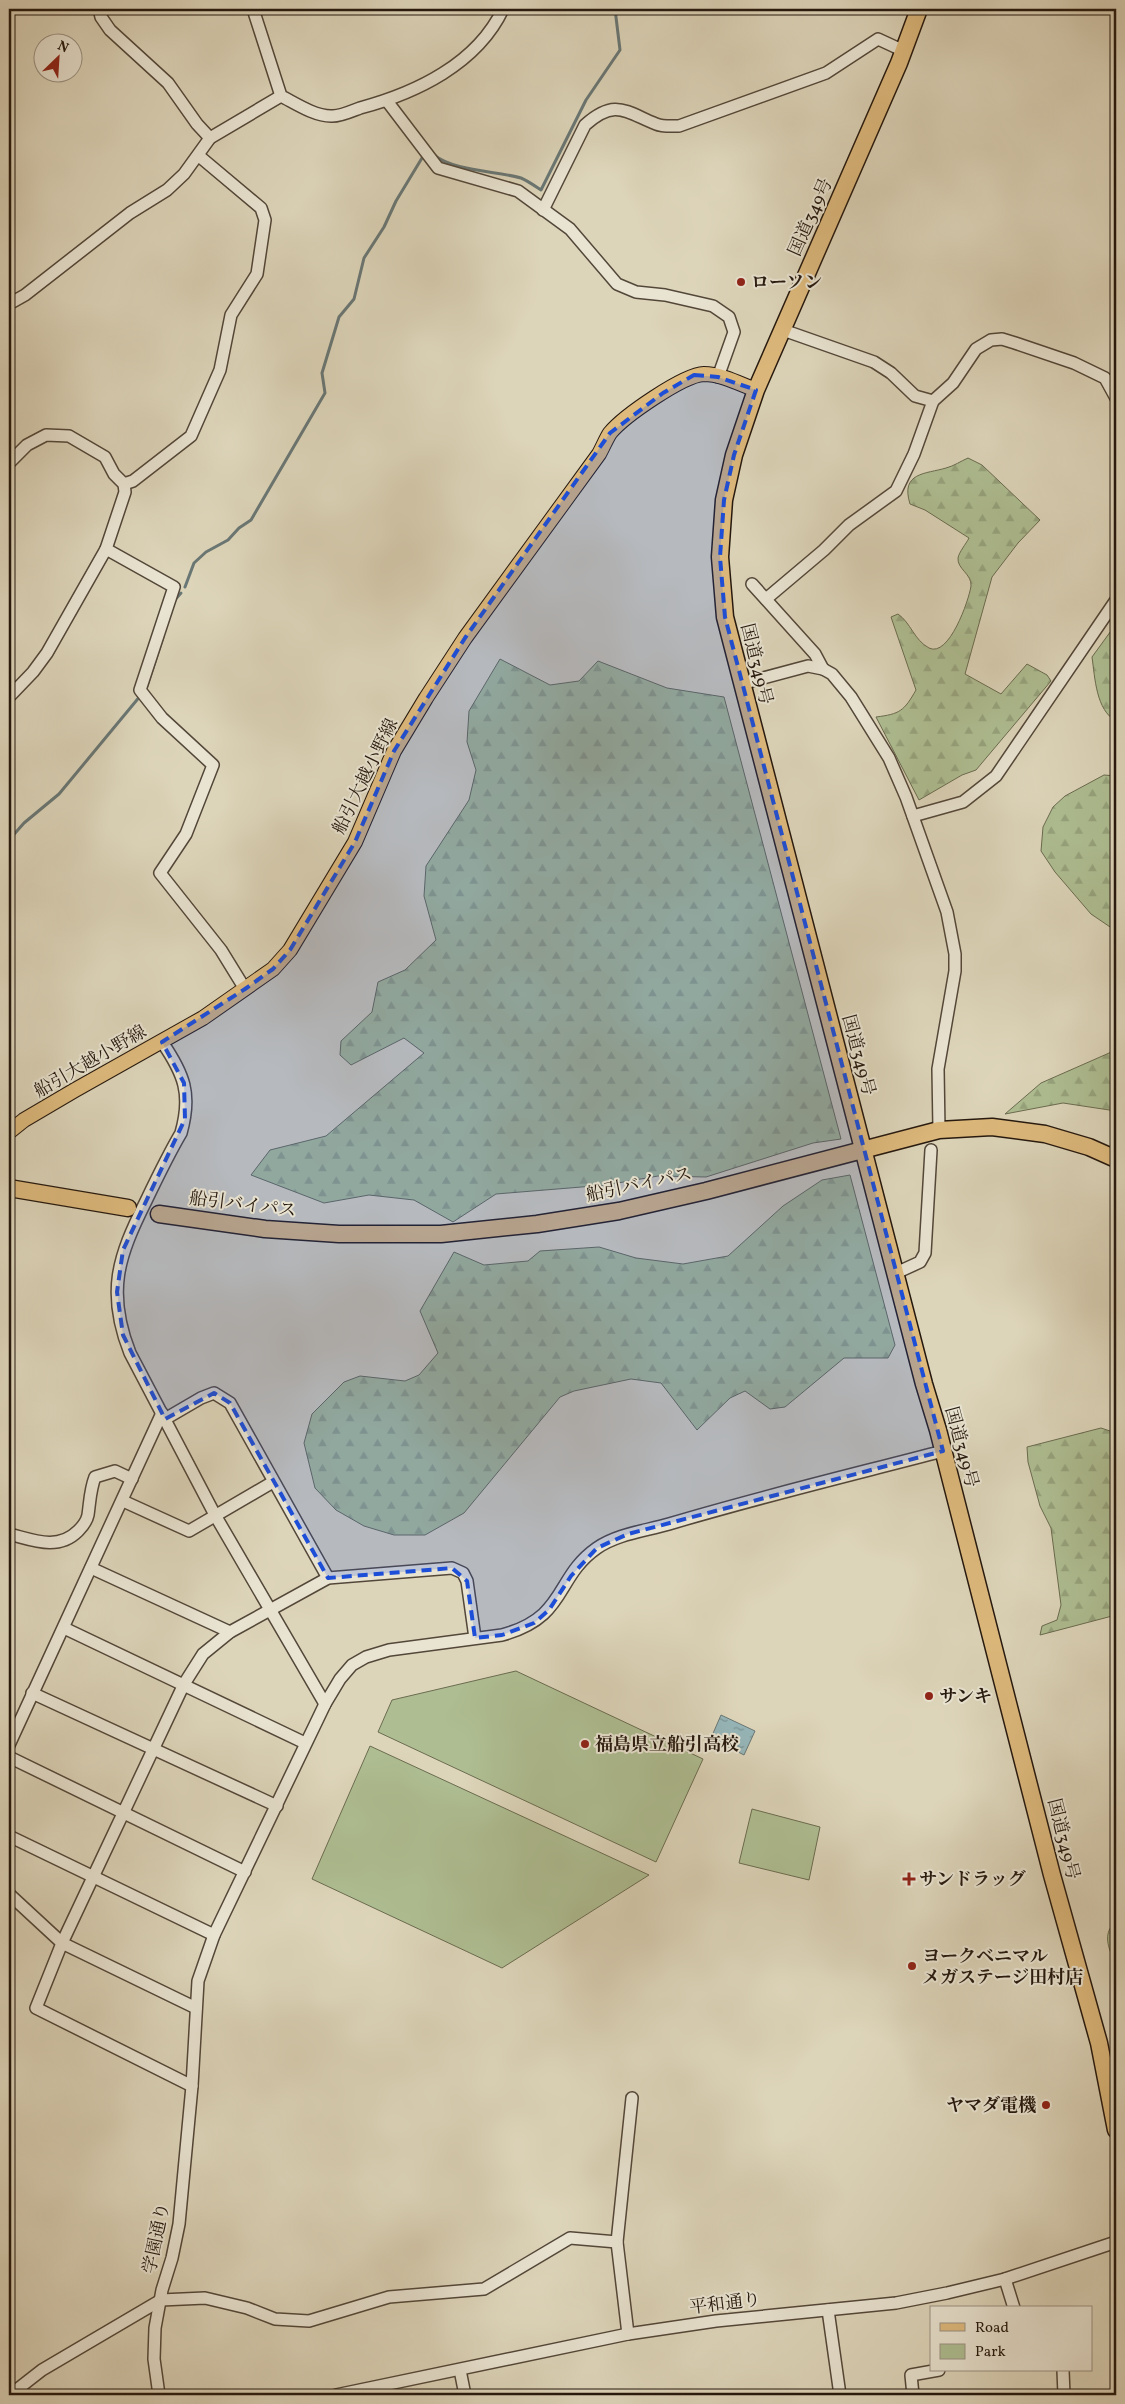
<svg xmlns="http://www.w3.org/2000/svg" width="1125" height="2404" font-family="Vollkorn,'Noto Serif JP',serif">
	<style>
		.green { fill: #aebe92; stroke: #6a6b50 }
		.forest { fill: url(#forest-firs); stroke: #6a6b50 }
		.water { fill: url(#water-ripples); stroke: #697775 }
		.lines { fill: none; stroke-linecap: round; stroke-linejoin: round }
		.stream { stroke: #697775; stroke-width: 3 }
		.minor-casing { stroke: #534739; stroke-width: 14 }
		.major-casing { stroke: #25180e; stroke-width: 16 }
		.highway-casing { stroke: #25180e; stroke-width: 19 }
		.minor { stroke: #e9e4d2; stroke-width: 11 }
		.major { stroke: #deba7d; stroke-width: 14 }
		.highway { stroke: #deba7d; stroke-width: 16 }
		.marked { fill: #1d4ed8; fill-opacity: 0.2; stroke: #1d4ed8; stroke-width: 4; stroke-dasharray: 10 6; stroke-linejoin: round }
		.poi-dot { fill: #8f2418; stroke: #e9e4d2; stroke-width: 2 }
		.labels { text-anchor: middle; stroke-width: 4; stroke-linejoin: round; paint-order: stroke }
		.street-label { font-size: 18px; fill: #25180e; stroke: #e9e4d2 }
		.poi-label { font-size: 18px; font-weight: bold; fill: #25180e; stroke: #e9e4d2; text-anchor: start }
	</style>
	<defs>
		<pattern id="forest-firs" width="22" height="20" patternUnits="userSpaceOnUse" patternTransform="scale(1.25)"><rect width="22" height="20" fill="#aebe92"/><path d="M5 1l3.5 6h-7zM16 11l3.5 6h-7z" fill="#96a37d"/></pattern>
		<pattern id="water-ripples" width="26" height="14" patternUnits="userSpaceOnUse" patternTransform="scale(1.25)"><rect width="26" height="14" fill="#96b6b9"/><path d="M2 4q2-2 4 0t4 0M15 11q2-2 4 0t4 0" fill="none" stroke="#7a9395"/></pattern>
	</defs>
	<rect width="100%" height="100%" fill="#ddd5ba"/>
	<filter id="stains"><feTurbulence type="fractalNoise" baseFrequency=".004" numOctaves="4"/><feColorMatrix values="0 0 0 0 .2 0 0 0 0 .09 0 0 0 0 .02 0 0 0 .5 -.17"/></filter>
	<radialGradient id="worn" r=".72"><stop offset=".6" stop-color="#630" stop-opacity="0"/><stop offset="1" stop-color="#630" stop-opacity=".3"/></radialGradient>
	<g class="green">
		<polygon points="516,1671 703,1759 656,1862 378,1732 392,1700"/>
		<polygon points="370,1746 649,1875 502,1968 312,1879"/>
		<polygon points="752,1809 820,1827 809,1880 739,1863"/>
	</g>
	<g class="forest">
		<path d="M 968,458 L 982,465 L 1040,520 L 1018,543 L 992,577 L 965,674 L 1001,694 L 1027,664 L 1047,675 L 1051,681 L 976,770 L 962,775 L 919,800 L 876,717 C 900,714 904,711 916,690 L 891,617 L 898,614 C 911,623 914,640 929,648 C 949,658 969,600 971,586 C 972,574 957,569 958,558 C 959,552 966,544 969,538 L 925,510 L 910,504 C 900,472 926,474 946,468 C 954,466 961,461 968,458 Z"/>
		<path d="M 1116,624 L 1116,721 C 1096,710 1095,678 1092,657 Z"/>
		<polygon points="500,659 550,685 579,681 598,661 667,688 724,697 841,1139 813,1143 706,1177 658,1176 606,1185 496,1194 453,1222 414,1200 369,1195 324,1203 251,1175 270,1150 326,1136 424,1053 404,1038 351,1065 340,1055 341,1041 372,1012 378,982 405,970 436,940 424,896 426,866 469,800 476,770 467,742 469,711"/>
		<polygon points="1104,775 1116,776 1116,931 1091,914 1055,872 1041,851 1043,827 1053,807 1065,796"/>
		<polygon points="1116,1050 1116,1111 1063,1103 1005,1114 1041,1083"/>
		<polygon points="850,1175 895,1345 888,1358 844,1358 785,1407 770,1409 745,1391 730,1398 697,1430 661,1383 631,1379 574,1391 560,1397 464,1513 425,1535 394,1535 364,1526 336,1510 315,1488 304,1443 312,1414 344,1382 360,1376 405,1381 419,1375 438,1353 420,1311 454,1252 484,1265 528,1261 540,1251 599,1247 636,1258 683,1264 728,1256 783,1206 822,1180"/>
		<polygon points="1101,1428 1116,1433 1116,1615 1040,1635 1042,1626 1057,1620 1061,1605 1051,1528 1040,1506 1028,1462 1027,1447"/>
		<path d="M 1116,1920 L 1116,1954 L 1112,1956 C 1106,1941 1105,1932 1116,1920 Z"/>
	</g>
	<polygon class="water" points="721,1715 755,1731 744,1755 711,1738"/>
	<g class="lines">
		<g class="stream">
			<path d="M 434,155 C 453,171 497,171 521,178 C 528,181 535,186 541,190 L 586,100 L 620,50 L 615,9"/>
			<polyline points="185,587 194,563 206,552 228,540 239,528 251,520 325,393 322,373 339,317 354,299 364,258 384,227 396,201 422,158"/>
			<polyline points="173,602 181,593"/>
			<polyline points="147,686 163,637"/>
			<polyline points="9,840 24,823 59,794 141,695"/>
		</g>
		<g class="minor-casing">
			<g id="minor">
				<polyline points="99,9 101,17 110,30 168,83 197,124 210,138"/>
				<path d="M 253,9 L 281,96 C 295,103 314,116 331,116 C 339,117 352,111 360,108 C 416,93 477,64 503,9"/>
				<polyline points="387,101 438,168 518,191 570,229 617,284 636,292 665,295 713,306 729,317 734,332 718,377"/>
				<path d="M 543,210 L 585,125 C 615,98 626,112 656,124 C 663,127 672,126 679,126 L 826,73 L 878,39 L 904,51"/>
				<polyline points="9,304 25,295 130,213 167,190 184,174 210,138 281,96"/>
				<polyline points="783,330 874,362 891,373 915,396 933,401"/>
				<polyline points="9,463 27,445 46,435 69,436 105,457 114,474 124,484 125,492 106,549 47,653 33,672 9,697"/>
				<polyline points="124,484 133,481 191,436 220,370 231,315 257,274 265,220 261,208 199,156"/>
				<polyline points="106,549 174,587 140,690 162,718 213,765 186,834 160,873 221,950 245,989"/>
				<polyline points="752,584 815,654 823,669"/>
				<polyline points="766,599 824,550 849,525 896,491 914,454 933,401 953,383 976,349 991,340 1002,339 1015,343 1074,363 1105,378 1116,398"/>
				<polyline points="741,684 808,666 823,669 832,674 851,697 889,758 906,797 947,912 955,954 955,971 938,1069 939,1130"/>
				<polyline points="913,816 963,802 996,776 1116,600"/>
				<path d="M 162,1042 C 184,1074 192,1094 181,1133 C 168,1155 157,1178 146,1201 C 118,1257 106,1292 130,1353 L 215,1515 L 325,1704"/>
				<polyline points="896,1273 920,1262 925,1253 931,1150"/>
				<polyline points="165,1419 201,1398 214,1393 230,1403 328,1578"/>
				<polyline points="123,1501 189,1531 273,1482"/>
				<path d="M 9,1534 C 33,1540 58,1551 78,1531 C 82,1527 87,1520 88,1515 C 90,1501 90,1490 95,1477 L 115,1471 L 132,1479"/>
				<polyline points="91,1568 230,1632"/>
				<polyline points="64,1628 305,1743"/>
				<polyline points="32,1693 277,1806"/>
				<polyline points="9,1745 162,1413"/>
				<polyline points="9,1757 245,1872"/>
				<polyline points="9,1836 214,1935"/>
				<polyline points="9,1894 62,1943 196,2008"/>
				<polyline points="192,2086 36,2008 62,1943 184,1684 203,1654 230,1632 328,1578 452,1568 463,1573 467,1581 475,1638"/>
				<polyline points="1005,2279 1014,2308"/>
				<polyline points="828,2310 840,2395"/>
				<polyline points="628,2334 617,2242 632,2098"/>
				<polyline points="460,2370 465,2395"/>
				<polyline points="1063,2370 1064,2395"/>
				<polyline points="10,2395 42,2370 161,2300 205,2298 247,2308 275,2319 309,2321 389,2297 484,2289 570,2238 617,2242"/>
				<path d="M 159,2395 L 154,2359 L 155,2328 L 162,2290 L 172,2258 L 179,2224 L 192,2086 L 198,1981 L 214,1935 L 325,1704 L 340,1679 L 352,1665 L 366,1657 L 389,1650 L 502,1635 C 568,1617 554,1578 597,1548 C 617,1534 645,1531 669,1524 C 759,1497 851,1475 943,1451"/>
				<polyline points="336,2395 628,2334 716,2321 896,2303 947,2293 1005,2279 1116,2242"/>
				<polyline points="913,2395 911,2375 939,2370"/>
			</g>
		</g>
		<g class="major-casing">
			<path id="major" d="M 9,1132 L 24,1120 L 75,1090 L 203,1018 L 273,969 L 290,950 L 355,842 L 394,751 L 426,698 L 465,638 L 599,454 C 603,447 606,439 610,433 C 624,416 683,375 704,374 C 721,374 740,384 756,390"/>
		</g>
		<g class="highway-casing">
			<g id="highway">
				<polyline points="919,9 899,63 756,390 734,455 724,500 720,557 725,617 924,1384 938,1430 1052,1875 1099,2043 1116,2130"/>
				<polyline points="9,1188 128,1208"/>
				<polyline points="159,1214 265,1229 339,1234 441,1234 537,1224 619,1211 706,1191 939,1130 992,1127 1045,1134 1089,1147 1116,1159"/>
			</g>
		</g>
		<use href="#minor" class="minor"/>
		<use href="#major" class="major"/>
		<use href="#highway" class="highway"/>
	</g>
	<path class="marked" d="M 694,375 L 718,377 L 756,390 L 734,455 L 724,500 L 720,557 L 725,617 L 943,1451 L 628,1534 L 597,1548 L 571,1576 L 549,1610 L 534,1623 L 502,1635 L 475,1638 L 467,1581 L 452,1568 L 328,1578 L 230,1403 L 214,1393 L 165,1419 L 123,1335 L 117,1292 L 123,1250 L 185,1119 L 184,1083 L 162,1042 L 245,989 L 273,969 L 290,950 L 355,842 L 394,751 L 465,638 L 610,433 L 663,393 Z"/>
	<g class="poi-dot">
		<circle cx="741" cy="282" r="5"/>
		<circle cx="929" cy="1696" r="5"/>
		<circle cx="585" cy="1744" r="5"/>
		<path d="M906.5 1871.5h5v5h5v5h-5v5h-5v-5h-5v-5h5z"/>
		<circle cx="912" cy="1966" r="5"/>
		<circle cx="1046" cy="2105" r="5"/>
	</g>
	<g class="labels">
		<g class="street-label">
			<text transform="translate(810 217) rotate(-66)" y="6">国道349号</text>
			<text transform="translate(757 664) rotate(76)" y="6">国道349号</text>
			<text transform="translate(365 776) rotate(-64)" y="6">船引大越小野線</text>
			<text transform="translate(859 1055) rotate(75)" y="6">国道349号</text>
			<text transform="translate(90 1061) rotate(-30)" y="6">船引大越小野線</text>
			<text transform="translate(639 1184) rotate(-12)" y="6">船引バイパス</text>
			<text transform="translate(243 1204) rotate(7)" y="6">船引バイパス</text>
			<text transform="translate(962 1447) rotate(75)" y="6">国道349号</text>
			<text transform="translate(1064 1839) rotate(76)" y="6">国道349号</text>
			<text transform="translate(156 2238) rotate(-78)" y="6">学園通り</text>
			<text transform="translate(725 2303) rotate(-7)" y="6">平和通り</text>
		</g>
		<g class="poi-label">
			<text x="751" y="288">ローソン</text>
			<text x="939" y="1702">サンキ</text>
			<text x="595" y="1750">福島県立船引高校</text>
			<text x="919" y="1885">サンドラッグ</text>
			<text x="922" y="1962">ヨークベニマル<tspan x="922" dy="21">メガステージ田村店</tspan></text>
			<text x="1036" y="2111" text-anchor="end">ヤマダ電機</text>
		</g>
	</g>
	<rect width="1125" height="2404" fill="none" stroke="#ddd5ba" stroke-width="30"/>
	<rect x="10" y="10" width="1105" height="2384" fill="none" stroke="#25180e" stroke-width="2.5"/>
	<rect x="15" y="15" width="1095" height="2374" fill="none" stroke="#25180e"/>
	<rect x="930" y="2306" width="162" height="65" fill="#e9e4d2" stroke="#9b9284"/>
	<rect x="940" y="2323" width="25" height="8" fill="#deba7d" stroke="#9b9284"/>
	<text x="975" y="2332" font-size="15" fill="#25180e">Road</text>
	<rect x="940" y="2344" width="25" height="15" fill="#aebe92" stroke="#9b9284"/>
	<text x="975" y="2356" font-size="15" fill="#25180e">Park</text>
	<g transform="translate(58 58) rotate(25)"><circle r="24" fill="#e9e4d2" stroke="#9b9284"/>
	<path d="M0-4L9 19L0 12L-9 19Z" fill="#8f2418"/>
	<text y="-8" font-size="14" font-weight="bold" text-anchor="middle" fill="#25180e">N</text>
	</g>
	<rect width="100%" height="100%" filter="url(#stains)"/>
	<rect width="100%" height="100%" fill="url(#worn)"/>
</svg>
